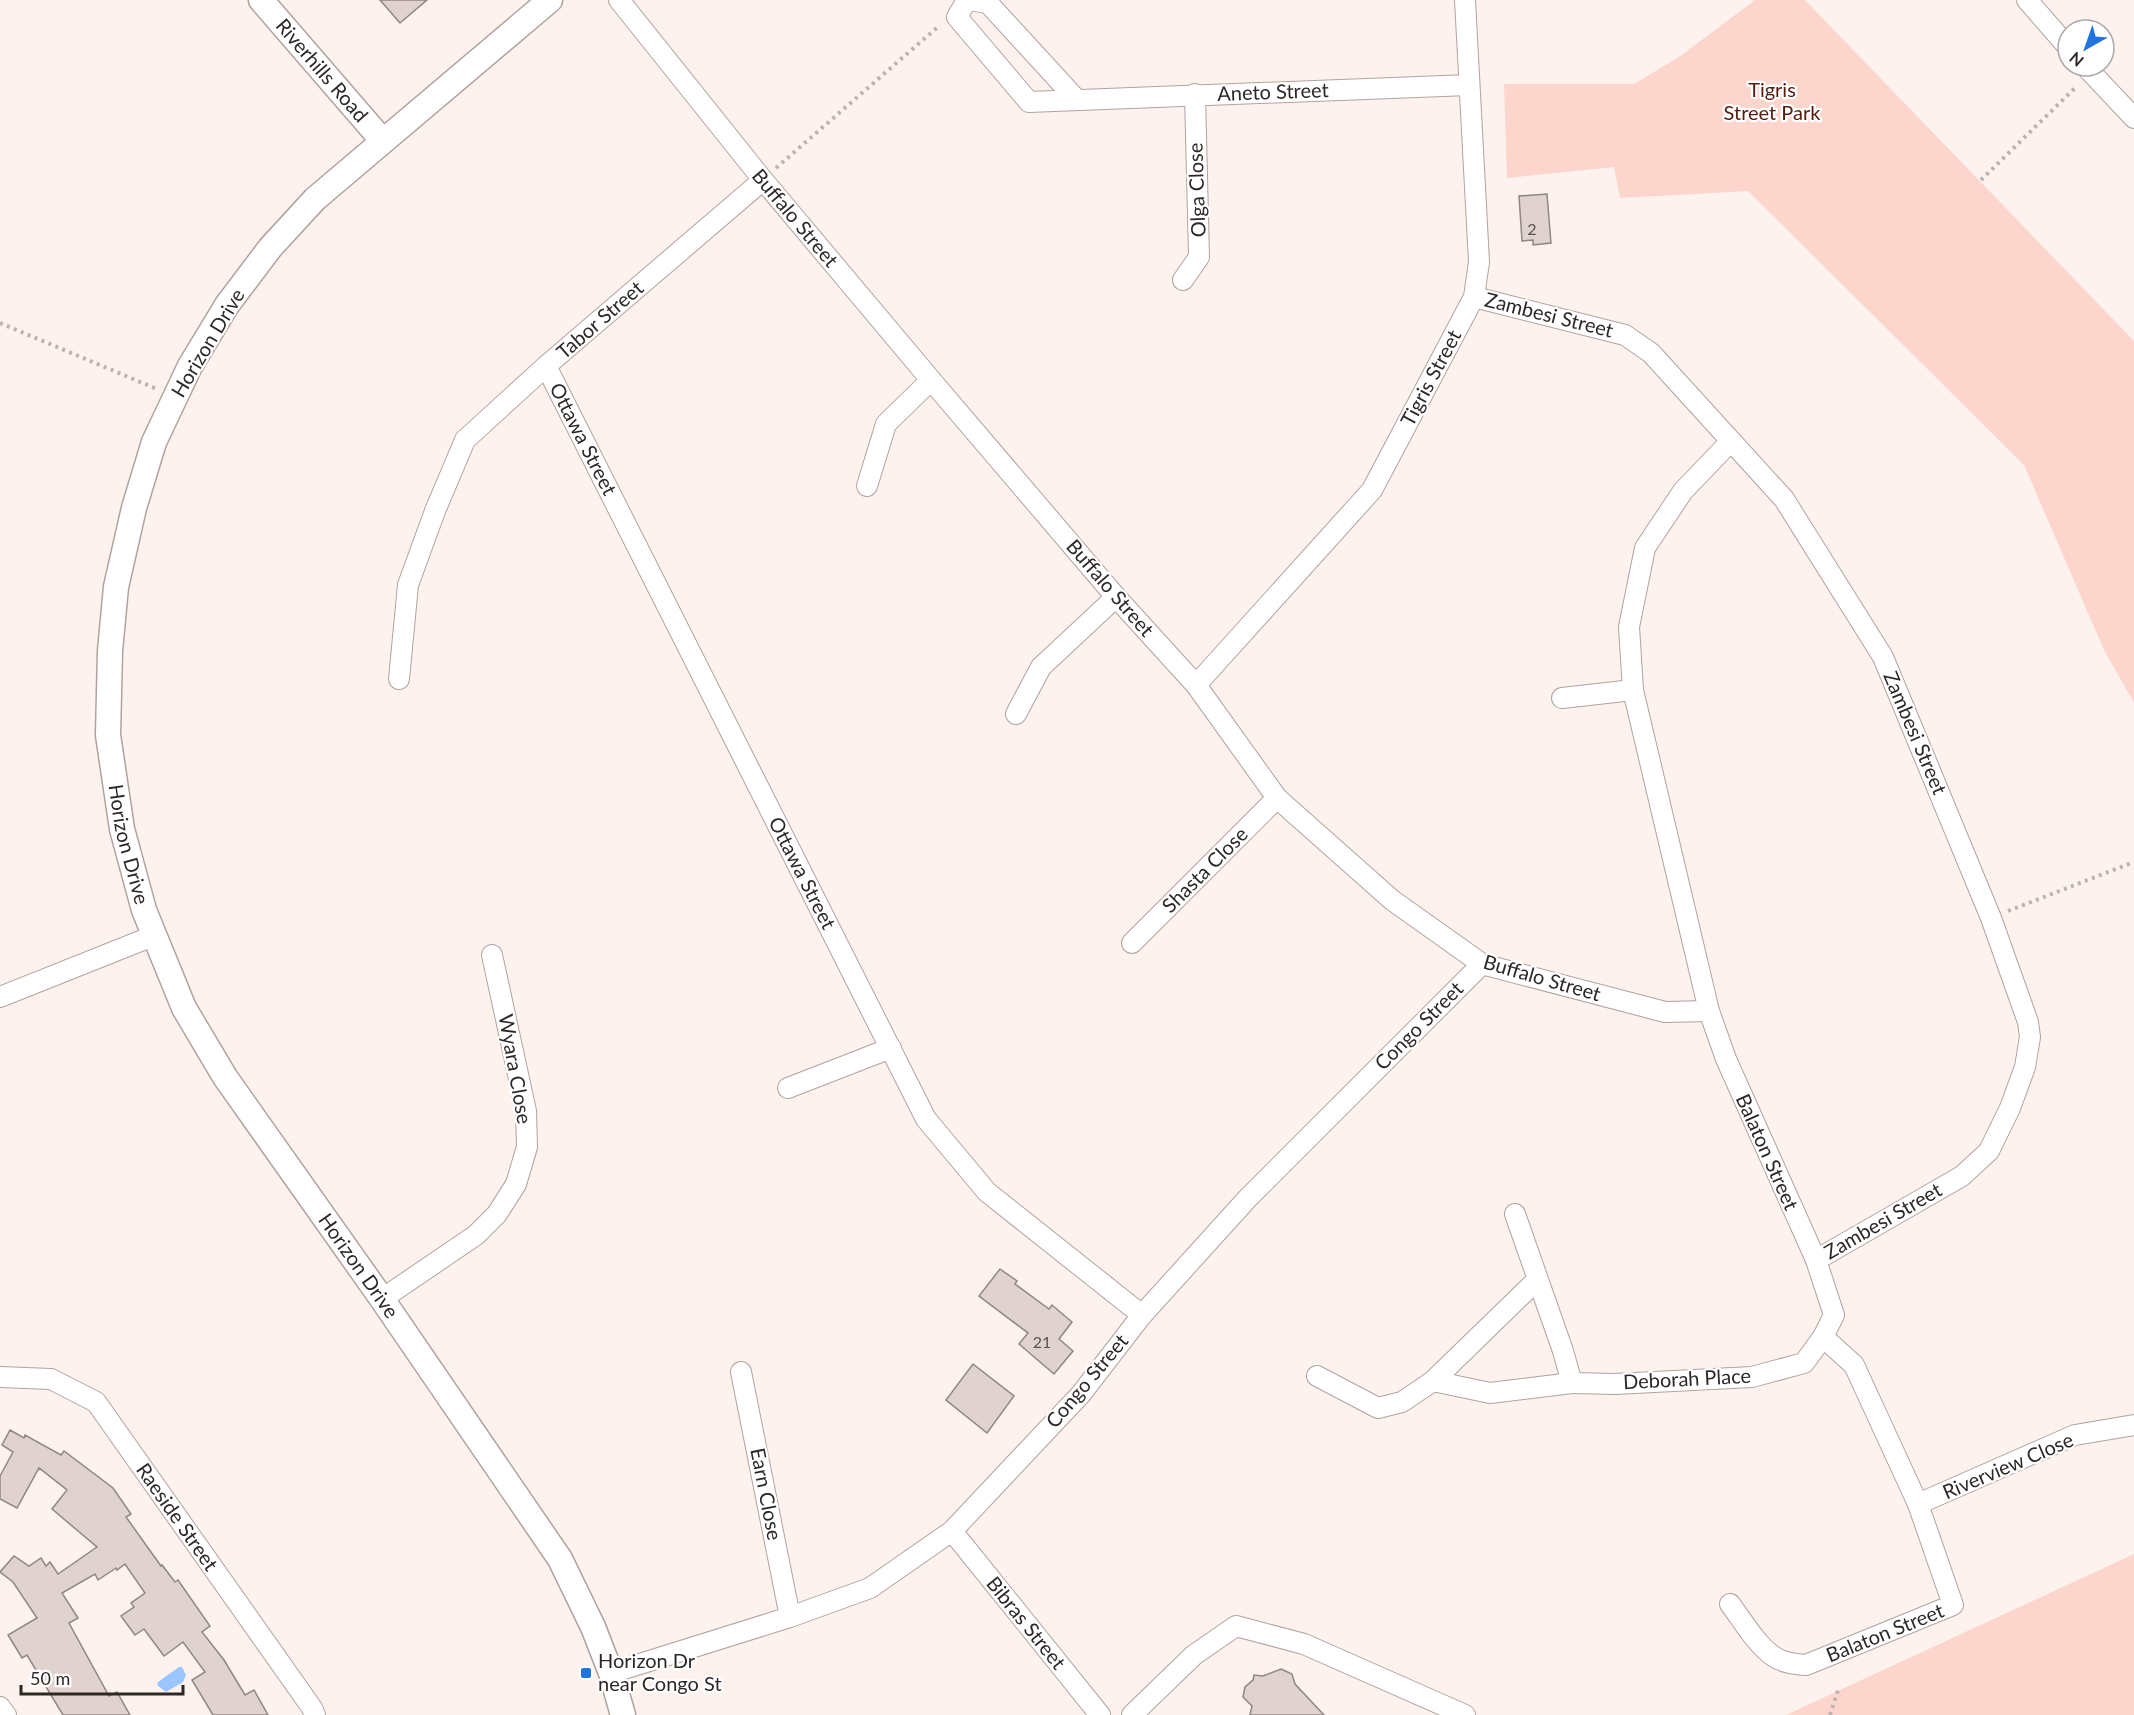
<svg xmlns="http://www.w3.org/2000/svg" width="2134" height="1715" font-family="Lato,sans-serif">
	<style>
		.green { fill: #fcd6cc }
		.water { fill: #9bc5ff }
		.building { fill: #e0d2ce; stroke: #928582; stroke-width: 1.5 }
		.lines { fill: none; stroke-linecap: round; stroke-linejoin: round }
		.minor-casing { stroke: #b0a39f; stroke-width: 22 }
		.tertiary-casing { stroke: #b0a39f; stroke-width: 27 }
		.path { stroke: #bcb2af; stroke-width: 4; stroke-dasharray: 3 4.5; stroke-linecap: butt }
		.minor { stroke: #fff; stroke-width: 20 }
		.tertiary { stroke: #fff; stroke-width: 24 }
		.poi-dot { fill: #2174df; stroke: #fff; stroke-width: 2 }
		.labels { text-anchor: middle; stroke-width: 4.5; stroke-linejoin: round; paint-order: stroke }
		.number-label { font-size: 16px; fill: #5a5250 }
		.street-label { font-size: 20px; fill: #2d2826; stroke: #fff }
		.park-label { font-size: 20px; fill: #541b0e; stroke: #fff }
		.poi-label { font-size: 20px; fill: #2d2826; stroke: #fff; text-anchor: start }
	</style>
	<rect width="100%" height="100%" fill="#fef2ef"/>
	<g class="green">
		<polygon points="1755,0 1805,0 2134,341 2134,703 2104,650 2024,465 1748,191 1620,198 1614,167 1507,178 1504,84 1634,84 1679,57"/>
		<polygon points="2134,1554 2134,1715 1786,1715"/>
	</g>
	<polygon class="water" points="179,1667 182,1667 186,1675 183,1682 166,1692 157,1685 158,1682"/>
	<g class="building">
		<polygon points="380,0 427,0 400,23"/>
		<polygon points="1547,194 1551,243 1533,245 1533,240 1522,241 1519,196"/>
		<polygon points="1000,1269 1017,1281 1015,1284 1049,1309 1052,1305 1072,1322 1059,1339 1073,1351 1054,1374 1019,1344 1028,1333 979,1296"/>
		<polygon points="973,1364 1014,1396 987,1433 946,1400"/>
		<polygon points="10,1430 24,1438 25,1435 61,1455 64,1451 113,1488 131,1514 126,1517 161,1566 162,1565 175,1582 178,1580 210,1626 202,1632 224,1660 245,1695 254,1690 268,1715 213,1715 192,1680 205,1672 183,1642 164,1656 144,1629 135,1635 121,1616 134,1607 131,1603 145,1593 125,1564 117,1570 116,1568 98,1580 95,1574 62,1593 78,1618 69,1623 109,1696 117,1692 130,1715 63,1715 27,1655 22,1658 8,1635 37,1618 13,1582 0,1572 14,1556 29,1566 41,1558 46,1566 50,1562 58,1574 97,1547 52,1509 67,1490 39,1468 17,1508 0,1499 0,1476 13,1452 2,1445"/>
		<polygon points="1281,1669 1292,1674 1295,1684 1324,1715 1250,1715 1252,1706 1243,1697 1245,1687 1253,1680 1254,1675 1263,1676"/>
	</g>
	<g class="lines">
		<g class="minor-casing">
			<g id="minor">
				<polyline points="619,0 763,180 931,380 1116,597 1196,685 1277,798 1392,900 1482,964 1665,1012 1709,1011"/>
				<polyline points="967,0 957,17 1029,102 1469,85"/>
				<polyline points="969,0 988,3 1076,99"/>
				<polyline points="2027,0 2068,47"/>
				<polyline points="2085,66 2134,118"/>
				<polyline points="1183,280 1199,257 1195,94"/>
				<polyline points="1474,297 1625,335 1651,353 1784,499 1883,657 1991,918 2028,1022 2030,1037 2025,1067 2010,1108 1989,1151 1962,1176 1816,1260"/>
				<polyline points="546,366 926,1119 987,1192 1142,1315"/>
				<polyline points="867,486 886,424 931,380"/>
				<polyline points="399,679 408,585 435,511 465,440 546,366 763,180"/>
				<polyline points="1196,685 1372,490 1474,297 1479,262 1465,0"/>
				<polyline points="1562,698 1633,690"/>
				<polyline points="1016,714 1041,667 1116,597"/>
				<polyline points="1132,943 1277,798"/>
				<polyline points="0,997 153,936"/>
				<polyline points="788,1088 891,1048"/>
				<polyline points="1515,1214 1563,1351 1572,1383 1615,1384 1752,1377 1804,1363 1823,1337"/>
				<polyline points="382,1299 476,1235 497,1214 516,1184 527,1147 526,1111 492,955"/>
				<polyline points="741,1372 790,1617"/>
				<polyline points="1317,1376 1378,1408 1402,1402 1433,1381 1537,1280"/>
				<polyline points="0,1377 51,1379 96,1402 312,1708 315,1715"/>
				<polyline points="1433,1381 1490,1393 1572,1383"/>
				<polyline points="1918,1504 2075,1435 2134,1425"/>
				<polyline points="952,1531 1100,1715"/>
				<path d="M 1730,1604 C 1743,1621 1756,1644 1773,1656 C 1783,1663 1795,1664 1806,1665 L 1953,1605 L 1918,1504 L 1854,1365 L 1823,1337 L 1834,1315 L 1816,1260 L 1726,1059 L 1709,1011 L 1633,690 L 1629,627 L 1645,548 L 1683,491 L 1731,441"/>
				<polyline points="611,1673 790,1617 870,1588 952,1531 1081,1394 1142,1315 1247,1199 1482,964"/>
				<polyline points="0,1707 6,1715"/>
				<polyline points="1132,1715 1194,1655 1236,1626 1304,1644 1465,1715"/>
			</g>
		</g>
		<g class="tertiary-casing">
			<g id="tertiary">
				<path id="s1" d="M 261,0 L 382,140"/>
				<path id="s2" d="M 550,0 L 315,199 L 270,248 L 227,305 L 190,366 L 154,442 L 134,508 L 116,587 L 110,651 L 108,735 L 122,829 L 144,910 L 184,1008 L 225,1077 L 382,1299 L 560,1559 L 593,1627 L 611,1673 L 623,1715"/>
			</g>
		</g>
		<g class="path">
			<polyline points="776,168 940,25"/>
			<polyline points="1981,180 2077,86"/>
			<polyline points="0,323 157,389"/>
			<polyline points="2008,911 2134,862"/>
			<polyline points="1830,1715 1839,1687"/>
		</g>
		<use href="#minor" class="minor"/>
		<use href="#tertiary" class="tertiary"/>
	</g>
	<rect class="poi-dot" x="580" y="1667" width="12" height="12" rx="3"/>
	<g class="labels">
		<g class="number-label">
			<text x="1532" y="235">2</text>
			<text x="1042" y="1348">21</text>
		</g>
		<g class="street-label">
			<text dy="7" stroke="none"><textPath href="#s1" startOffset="93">Riverhills Road</textPath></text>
			<text transform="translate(1273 92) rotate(-2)" y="7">Aneto Street</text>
			<text transform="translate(1197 190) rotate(-92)" y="7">Olga Close</text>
			<text transform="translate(795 218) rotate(50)" y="7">Buffalo Street</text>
			<text transform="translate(1549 315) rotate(14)" y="7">Zambesi Street</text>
			<text transform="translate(600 320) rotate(-41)" y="7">Tabor Street</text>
			<text transform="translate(208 343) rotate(-59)" y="7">Horizon Drive</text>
			<text transform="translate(1431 378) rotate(-62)" y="7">Tigris Street</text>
			<text transform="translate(583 439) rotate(63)" y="7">Ottawa Street</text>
			<text transform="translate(1110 588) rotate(49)" y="7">Buffalo Street</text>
			<text transform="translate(1915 733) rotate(67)" y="7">Zambesi Street</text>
			<text dy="7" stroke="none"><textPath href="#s2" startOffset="1011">Horizon Drive</textPath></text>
			<text transform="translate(1205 870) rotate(-45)" y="7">Shasta Close</text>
			<text transform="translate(802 873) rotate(63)" y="7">Ottawa Street</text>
			<text transform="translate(1542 978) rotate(16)" y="7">Buffalo Street</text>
			<text transform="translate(1419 1026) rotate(-45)" y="7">Congo Street</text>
			<text transform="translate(515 1069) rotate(80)" y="7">Wyara Close</text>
			<text transform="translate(1767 1152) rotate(66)" y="7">Balaton Street</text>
			<text transform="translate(1883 1221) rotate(-30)" y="7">Zambesi Street</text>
			<text dy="7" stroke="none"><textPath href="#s2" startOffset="1496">Horizon Drive</textPath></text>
			<text transform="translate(1687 1379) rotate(-3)" y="7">Deborah Place</text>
			<text transform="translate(1087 1381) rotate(-50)" y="7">Congo Street</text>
			<text transform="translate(2008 1466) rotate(-23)" y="7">Riverview Close</text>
			<text transform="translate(766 1494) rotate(79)" y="7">Earn Close</text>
			<text transform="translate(177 1517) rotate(55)" y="7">Raeside Street</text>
			<text transform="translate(1026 1623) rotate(51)" y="7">Bibras Street</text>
			<text transform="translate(1885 1633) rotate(-22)" y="7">Balaton Street</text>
		</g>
		<g class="park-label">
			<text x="1772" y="97">Tigris<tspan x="1772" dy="23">Street Park</tspan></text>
		</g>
		<g class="poi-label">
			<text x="598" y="1668">Horizon Dr<tspan x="598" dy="23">near Congo St</tspan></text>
		</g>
	</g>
	<g transform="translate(2086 48) rotate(220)"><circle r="28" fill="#ffffff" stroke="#aba9a8" stroke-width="1.5"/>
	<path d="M0-4.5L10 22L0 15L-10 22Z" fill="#2174df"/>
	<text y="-9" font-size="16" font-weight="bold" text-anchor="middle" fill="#2d2826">N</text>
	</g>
	<path d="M21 1685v9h162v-9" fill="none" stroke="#2d2826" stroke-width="3"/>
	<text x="30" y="1685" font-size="18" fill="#2d2826" stroke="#ffffff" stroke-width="4.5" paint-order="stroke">50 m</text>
</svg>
